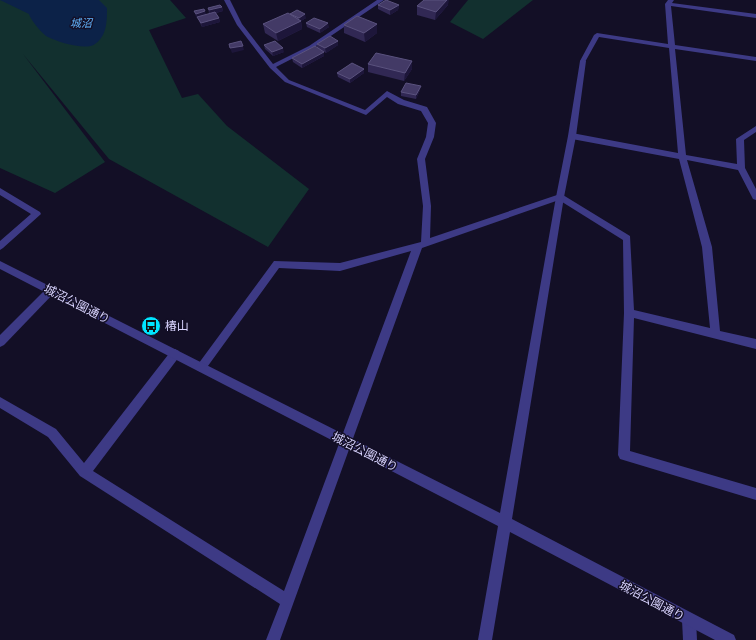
<svg xmlns="http://www.w3.org/2000/svg" width="756" height="640" font-family="Karla,'Noto Sans JP',sans-serif">
	<style>
		.green { fill: #12302f }
		.water { fill: #0c2248 }
		.lines { fill: none; stroke-linecap: round; stroke-linejoin: round }
		.minor { fill: #3d3a85; fill-rule: evenodd }
		.tertiary { fill: #3d3a85; fill-rule: evenodd }
		.wall { fill: #312854 }
		.shaded-wall { fill: #1d163a }
		.building { fill: #433a66; stroke: #5a527e }
		.labels { text-anchor: middle; stroke-width: 3; stroke-linejoin: round; paint-order: stroke }
		.far-water-label { font-size: 11px; font-style: italic; fill: #62b6ff; stroke: #130f26 }
		.street-label { font-size: 12px; fill: #d9d4ff; stroke: #130f26 }
		.poi-label { font-size: 12px; fill: #d9d4ff; stroke: #130f26; text-anchor: start }
	</style>
	<rect width="100%" height="100%" fill="#130f26"/>
	<g class="green">
		<polygon points="0,0 170,0 186,18 149,30 182,98 198,94 227,126 309,189 268,247 109,159 23,54 105,162 55,193 0,168"/>
		<polygon points="468,0 533,0 483,39 450,22"/>
	</g>
	<path class="water" d="M 0,0 L 99,0 L 107,8 C 107,21 107,36 95,44 C 86,51 58,42 48,37 C 43,35 30,19 29,14 Z"/>
	<g class="lines">
		<g class="minor">
			<polygon points="224,0 230,0 242,24 273,64 309,46 377,0 384,0 313,48 276,67 289,80 365,110 387,91 404,100 427,107 436,123 434,137 425,159 431,206 430,238 557,195 563,195 630,236 634,310 710,328 702,247 679,159 572,139 568,136 572,133 678,153 669,48 599,37 585,62 581,62 580,61 594,35 597,33 668,44 665,4 668,0 674,0 672,3 756,14 756,18 671,6 675,45 756,57 756,61 675,49 686,155 737,164 736,139 756,126 756,132 744,140 745,168 756,189 756,200 753,199 738,170 687,160 712,247 720,331 756,339 756,349 634,318 630,451 756,488 756,500 620,459 618,455 624,313 623,240 559,200 422,248 280,640 266,640 280,604 80,476 48,437 0,408 0,397 56,429 84,463 171,351 175,349 179,351 180,354 179,357 93,471 284,591 411,251 340,271 279,268 205,370 201,372 197,370 196,367 274,261 340,263 421,242 423,206 417,159 426,137 428,123 421,111 398,104 387,97 366,115 285,82 270,68 237,25"/>
			<polygon points="0,188 40,212 41,214 3,248 0,250 0,241 31,214 0,195"/>
			<polygon points="51,286 54,287 56,290 54,293 4,345 0,347 0,335 48,287"/>
			<polygon points="689,613 694,615 696,620 697,640 683,640 682,620 684,615"/>
		</g>
		<polygon class="tertiary" points="583,59 586,61 576,136 564,197 512,519 734,635 736,640 715,640 510,532 492,640 478,640 498,526 0,269 0,261 500,513 556,197 568,136 580,61"/>
	</g>
	<g class="wall">
		<polygon points="378,5 399,5 398,10 390,15 378,9"/>
		<polygon points="448,5 435,20 417,15 417,6"/>
		<polygon points="222,7 223,11 216,13 219,18 220,22 202,27 199,21 198,18 196,16 194,11 206,15 210,14 209,13 208,8"/>
		<polygon points="290,14 306,18 301,21 302,29 278,41 265,33 263,24 291,15"/>
		<polygon points="306,23 329,27 320,33 307,27"/>
		<polygon points="377,24 377,33 365,42 344,33 344,25"/>
		<polygon points="338,41 338,45 326,53 323,51 324,56 302,68 293,62 292,58 317,48 317,44"/>
		<polygon points="264,45 284,52 273,56 265,49"/>
		<polygon points="412,61 412,69 404,81 368,72 368,64"/>
		<polygon points="337,73 364,73 350,83 338,77"/>
		<polygon points="420,90 416,99 401,96 401,92"/>
	</g>
	<g class="shaded-wall">
		<polygon points="447,0 449,0 448,5 435,20 436,12"/>
		<polygon points="399,5 398,10 390,15 390,10"/>
		<polygon points="222,7 223,11 210,14 209,10"/>
		<polygon points="205,11 207,16 197,18 196,14"/>
		<polygon points="305,14 306,18 301,21 302,29 278,41 276,33 299,22 299,18"/>
		<polygon points="219,18 220,22 202,27 201,23"/>
		<polygon points="328,23 329,27 320,33 320,29"/>
		<polygon points="377,24 377,33 365,42 364,33"/>
		<polygon points="338,41 338,45 326,53 325,48"/>
		<polygon points="243,46 244,50 232,53 230,48"/>
		<polygon points="283,48 284,52 273,56 272,52"/>
		<polygon points="324,52 324,56 302,68 302,64"/>
		<polygon points="412,61 412,69 404,81 405,73"/>
		<polygon points="364,69 364,73 350,83 350,79"/>
		<polygon points="421,86 420,90 416,99 416,95"/>
	</g>
	<g class="building">
		<polygon points="386,0 399,5 390,10 378,5"/>
		<polygon points="424,0 447,0 436,12 417,6"/>
		<polygon points="220,5 222,7 209,10 208,8"/>
		<polygon points="204,9 205,11 196,14 194,11"/>
		<polygon points="297,10 305,14 299,18 290,14"/>
		<polygon points="215,12 219,18 201,23 197,17"/>
		<polygon points="288,13 301,21 276,33 263,24"/>
		<polygon points="357,16 377,24 364,33 344,25"/>
		<polygon points="314,18 328,23 320,29 306,23"/>
		<polygon points="330,36 338,41 325,48 317,44"/>
		<polygon points="241,41 243,46 230,48 229,44"/>
		<polygon points="275,41 283,48 272,52 264,45"/>
		<polygon points="315,46 324,52 302,64 292,58"/>
		<polygon points="376,53 412,61 405,73 368,64"/>
		<polygon points="352,63 364,69 350,79 337,73"/>
		<polygon points="406,83 421,86 416,95 401,92"/>
	</g>
	<defs>
		<g id="bus-disc" transform="scale(1)"><circle r="9.5" fill="#00e5ff" stroke="#130f26"/><path d="M-5-6H5V4H4V6H2V4H-2V6H-4V4H-5ZM-3.5-4V0h7V-4ZM-3.5 1.2v1.5H-2V1.2ZM2 1.2v1.5H3.5V1.2Z" fill="#111"/></g>
	</defs>
	<g fill-rule="evenodd">
		<use href="#bus-disc" x="151" y="326"/>
	</g>
	<g class="labels">
		<g class="far-water-label">
			<text x="81" y="27">城沼</text>
		</g>
		<g class="street-label">
			<text transform="translate(77 304) rotate(27)" y="4">城沼公園通り</text>
			<text transform="translate(365 452) rotate(27)" y="4">城沼公園通り</text>
			<text transform="translate(652 601) rotate(28)" y="4">城沼公園通り</text>
		</g>
		<g class="poi-label">
			<text x="165" y="330">椿山</text>
		</g>
	</g>
</svg>
